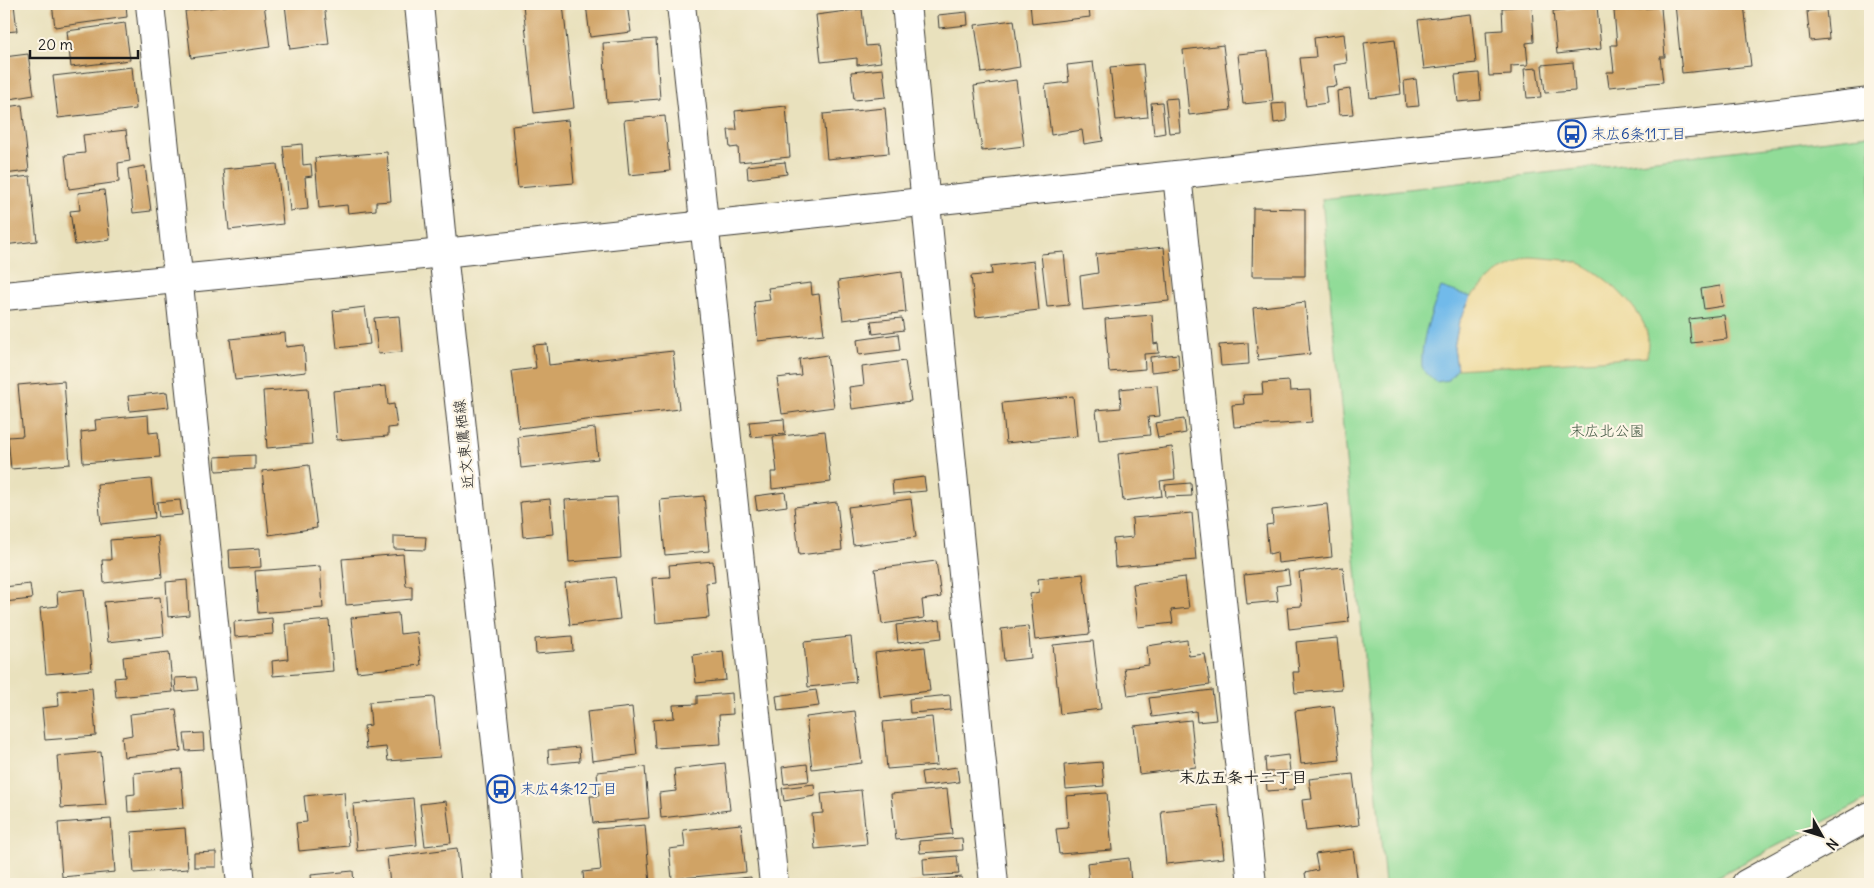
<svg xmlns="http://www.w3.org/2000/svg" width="1874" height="888" font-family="Delius,'Klee One',sans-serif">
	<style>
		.green { fill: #91dc98; stroke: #567c5a }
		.sand { fill: #eeda9e; stroke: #857b5d }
		.water { fill: #71baea; stroke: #466b83 }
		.building { fill: #d0a365 }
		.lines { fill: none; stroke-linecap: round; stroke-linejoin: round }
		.minor-casing { stroke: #3b3a34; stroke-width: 30 }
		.tertiary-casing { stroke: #3b3a34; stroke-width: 30 }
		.minor { stroke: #fff; stroke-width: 28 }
		.tertiary { stroke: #fff; stroke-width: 28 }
		.labels { text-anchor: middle; stroke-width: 4.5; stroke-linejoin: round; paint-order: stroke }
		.transit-label { font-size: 15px; fill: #164399; stroke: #fcf5e5; text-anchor: start }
		.park-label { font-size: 15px; fill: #3f5641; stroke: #fcf5e5 }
		.street-label { font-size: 15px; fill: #1c1c1c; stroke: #fcf5e5 }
		.neighbourhood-label { font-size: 16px; font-weight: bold; fill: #1c1c1c; stroke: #fcf5e5 }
	</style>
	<rect width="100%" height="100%" fill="#fcf5e5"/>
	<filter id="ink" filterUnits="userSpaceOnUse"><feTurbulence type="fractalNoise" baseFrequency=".02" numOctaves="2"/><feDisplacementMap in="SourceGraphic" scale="10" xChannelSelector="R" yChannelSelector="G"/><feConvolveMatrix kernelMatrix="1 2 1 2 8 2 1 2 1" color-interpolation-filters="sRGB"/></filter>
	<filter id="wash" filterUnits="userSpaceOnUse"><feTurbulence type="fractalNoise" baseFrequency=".0096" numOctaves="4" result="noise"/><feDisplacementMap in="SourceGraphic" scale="20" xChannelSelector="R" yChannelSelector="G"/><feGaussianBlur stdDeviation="1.12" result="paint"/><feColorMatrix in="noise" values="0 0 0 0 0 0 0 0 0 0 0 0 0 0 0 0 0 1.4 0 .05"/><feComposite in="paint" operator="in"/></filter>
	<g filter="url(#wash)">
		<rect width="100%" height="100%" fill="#e9e1bd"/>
		<polygon class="green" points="1870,135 1870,798 1716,877 1697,884 1385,884 1322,199"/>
		<path class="sand" d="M 1529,257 C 1545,258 1561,259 1576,262 C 1598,268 1644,310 1647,334 C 1649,341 1647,350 1647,357 L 1457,369 L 1454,348 L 1459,322 L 1471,297 L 1496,273 Z"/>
		<path class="water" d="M 1441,287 L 1471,297 L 1459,322 L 1454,348 L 1457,369 L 1449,380 L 1436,382 L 1422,369 C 1420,340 1431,314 1441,287 Z"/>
		<g id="blocks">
			<g class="building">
				<polygon points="4,4 14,4 17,31 4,32"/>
				<polygon points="52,4 126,4 127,17 55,27"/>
				<polygon points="239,4 264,4 270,47 191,58 185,11"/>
				<polygon points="285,4 324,4 329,44 290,49"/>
				<polygon points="523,4 563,4 574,108 534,113"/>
				<polygon points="586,4 627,4 631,32 590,37"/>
				<polygon points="1030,4 1088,4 1090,17 1032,24"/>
				<polygon points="1675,4 1744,4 1751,66 1682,73"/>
				<polygon points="1532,5 1534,42 1526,43 1528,65 1511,66 1511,75 1489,76 1486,31 1503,30 1502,8"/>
				<polygon points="1597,6 1601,49 1557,54 1553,11"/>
				<polygon points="1661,7 1665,57 1660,57 1663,82 1609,87 1607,72 1614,72 1611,45 1617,45 1614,11"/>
				<polygon points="862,9 866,46 878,45 881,62 857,65 857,58 821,62 816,15"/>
				<polygon points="1826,9 1829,39 1810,41 1807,11"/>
				<polygon points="967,12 968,25 939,28 938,15"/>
				<polygon points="1471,14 1476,63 1424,69 1418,20"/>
				<polygon points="1014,20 1020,67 982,73 975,25"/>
				<polygon points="125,23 130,60 71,67 67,31"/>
				<polygon points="1344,34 1347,63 1334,65 1337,86 1325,87 1327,103 1306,106 1300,58 1316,57 1314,38"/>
				<polygon points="656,39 660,99 607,103 603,43"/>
				<polygon points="1395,39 1401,94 1370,98 1364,43"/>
				<polygon points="1223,45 1231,110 1189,115 1183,50"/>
				<polygon points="1268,51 1273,101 1243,104 1238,54"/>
				<polygon points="28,54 34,95 4,100 4,57"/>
				<polygon points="1093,62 1103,141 1084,144 1082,130 1051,135 1045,85 1069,82 1067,65"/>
				<polygon points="1573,62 1575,91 1545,93 1542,65"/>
				<polygon points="1143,64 1148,117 1116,120 1110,67"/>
				<polygon points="132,67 136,109 58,118 53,76"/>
				<polygon points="1537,68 1541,97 1527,98 1524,69"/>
				<polygon points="883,69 886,97 854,100 851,72"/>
				<polygon points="1479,73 1481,100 1458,102 1455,75"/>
				<polygon points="1416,79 1419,106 1406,107 1404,81"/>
				<polygon points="1016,80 1024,146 982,151 974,86"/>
				<polygon points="1350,89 1353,114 1339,115 1337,91"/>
				<polygon points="1177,98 1180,132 1169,133 1165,99"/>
				<polygon points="1162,102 1165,133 1154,135 1151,103"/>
				<polygon points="1286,103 1287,121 1274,123 1272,104"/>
				<polygon points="22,105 29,171 4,174 4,107"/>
				<polygon points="786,106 790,157 739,162 738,147 730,148 728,130 737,130 735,111"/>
				<polygon points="885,108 889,153 827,159 823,114"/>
				<polygon points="665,116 670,171 629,175 624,120"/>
				<polygon points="568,120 574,183 518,188 512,126"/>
				<polygon points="126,130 130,161 118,163 119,182 69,189 65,155 85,153 83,135"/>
				<polygon points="302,144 303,165 311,164 312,176 305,177 308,209 290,211 283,146"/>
				<polygon points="387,152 391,201 376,202 376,210 348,213 347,205 319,208 315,158"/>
				<polygon points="785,162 787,174 748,179 747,166"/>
				<polygon points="277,164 283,224 229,230 223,169"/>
				<polygon points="145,166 151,211 133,213 128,169"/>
				<polygon points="30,176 37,241 4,245 4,179"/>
				<polygon points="104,190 110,240 75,245 70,211 80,210 78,193"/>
				<polygon points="1253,208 1305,209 1305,276 1252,276"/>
				<polygon points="1164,247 1169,301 1083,310 1080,276 1098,273 1096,254"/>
				<polygon points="1064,252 1069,305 1047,307 1041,254"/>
				<polygon points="1034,261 1039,310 976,317 971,276 992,274 991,266"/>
				<polygon points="902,272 906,312 843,320 838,281"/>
				<polygon points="811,283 812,295 819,294 824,334 758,341 754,302 770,300 768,288"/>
				<polygon points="1720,286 1723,306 1704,309 1701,289"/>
				<polygon points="1305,302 1310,354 1258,360 1253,308"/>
				<polygon points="365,307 370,344 337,348 333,311"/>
				<polygon points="1152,315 1154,344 1158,343 1159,353 1144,354 1145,369 1109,372 1105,319"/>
				<polygon points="1724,315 1727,339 1691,343 1689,319"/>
				<polygon points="399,316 402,352 378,354 374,318"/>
				<polygon points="902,318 904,330 873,334 871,321"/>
				<polygon points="285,333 286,347 304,345 306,372 235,380 230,339"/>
				<polygon points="898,334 900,350 859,355 857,340"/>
				<polygon points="1248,343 1249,364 1221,366 1219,345"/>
				<polygon points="547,344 549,365 673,351 679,409 519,428 512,371 536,368 533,345"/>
				<polygon points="1178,354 1179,369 1151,372 1150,357"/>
				<polygon points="827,355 834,407 782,414 777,378 801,375 799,359"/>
				<polygon points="905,361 911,401 852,409 849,387 864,385 862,367"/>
				<polygon points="64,381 70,464 11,469 8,437 23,436 18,385"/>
				<polygon points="1289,381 1290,391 1310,390 1312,422 1234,427 1232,405 1244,404 1243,395 1263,394 1262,383"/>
				<polygon points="1157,385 1160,416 1148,417 1150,435 1099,440 1096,410 1121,408 1120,389"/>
				<polygon points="386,386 388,405 394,404 397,427 388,428 388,436 337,440 333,391"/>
				<polygon points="308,388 312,444 267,448 263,391"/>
				<polygon points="167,392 169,407 130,411 128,396"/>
				<polygon points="1073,396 1077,436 1006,443 1002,403"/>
				<polygon points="148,415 149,433 158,432 160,457 83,463 81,432 96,430 95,420"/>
				<polygon points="784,419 785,434 751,437 749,422"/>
				<polygon points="1184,419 1186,433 1158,438 1155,423"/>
				<polygon points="595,428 598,459 521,468 518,437"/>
				<polygon points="825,431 831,482 772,489 771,472 777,472 773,437"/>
				<polygon points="1172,447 1175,479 1160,481 1162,496 1123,501 1118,454"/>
				<polygon points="255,455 255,469 216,471 215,457"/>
				<polygon points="309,465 317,528 269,535 262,471"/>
				<polygon points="924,477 926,491 893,494 892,481"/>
				<polygon points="151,479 155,518 101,524 97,484"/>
				<polygon points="1191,483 1192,496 1166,497 1165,485"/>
				<polygon points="785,492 787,506 757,510 755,496"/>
				<polygon points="704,496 709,551 665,555 660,500"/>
				<polygon points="617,497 621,558 569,562 565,500"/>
				<polygon points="550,499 553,534 523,537 520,502"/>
				<polygon points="911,499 916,537 853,545 848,507"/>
				<polygon points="180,500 182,515 159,517 157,502"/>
				<polygon points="837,502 842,550 799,555 794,507"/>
				<polygon points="1327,504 1332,557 1278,563 1277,552 1269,554 1266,525 1273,524 1272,510"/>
				<polygon points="1192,513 1196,560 1115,567 1113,539 1133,537 1132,518"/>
				<polygon points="158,536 162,577 104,583 102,560 111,560 110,540"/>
				<polygon points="394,536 426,537 425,550 394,549"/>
				<polygon points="260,548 261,567 230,569 229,550"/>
				<polygon points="403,554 406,586 412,586 412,599 346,605 342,559"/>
				<polygon points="713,561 715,582 706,583 709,618 656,623 652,578 670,577 669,565"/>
				<polygon points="936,561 941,597 922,600 924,618 882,624 875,569"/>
				<polygon points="320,566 323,608 258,613 255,571"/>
				<polygon points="1343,567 1349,622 1289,629 1287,607 1302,606 1299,572"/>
				<polygon points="1288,570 1290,584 1276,586 1278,601 1247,604 1244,575"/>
				<polygon points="1083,574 1090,634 1035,640 1030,594 1039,592 1038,579"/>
				<polygon points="615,577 620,619 570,625 565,583"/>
				<polygon points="1185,577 1189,608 1171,610 1173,623 1138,627 1133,584"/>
				<polygon points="187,580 189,615 168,617 166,582"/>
				<polygon points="30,584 32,599 4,602 4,587"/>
				<polygon points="84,589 92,670 46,674 40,608 58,606 57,592"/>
				<polygon points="160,597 164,636 108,642 104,602"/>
				<polygon points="398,613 400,634 417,632 421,665 357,672 351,618"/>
				<polygon points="272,618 273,634 235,637 234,622"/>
				<polygon points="329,620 333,671 273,676 272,661 288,659 285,624"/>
				<polygon points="940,620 942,638 898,643 896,625"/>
				<polygon points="1028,626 1031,658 1004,661 1001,629"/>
				<polygon points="572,636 573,651 536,654 535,639"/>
				<polygon points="851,637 856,682 808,687 804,642"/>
				<polygon points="1337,638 1342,689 1295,693 1293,672 1299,672 1296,642"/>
				<polygon points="1187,640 1189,656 1205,654 1210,685 1128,696 1124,668 1149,665 1147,646"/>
				<polygon points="1093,641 1101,709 1060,714 1053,645"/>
				<polygon points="925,647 930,691 880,697 875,653"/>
				<polygon points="723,651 726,680 696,683 693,655"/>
				<polygon points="169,652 173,692 116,697 114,678 125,677 123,657"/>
				<polygon points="196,677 198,690 176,692 175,678"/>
				<polygon points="92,688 96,736 45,740 42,708 59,706 58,691"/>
				<polygon points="816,690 819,706 778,711 776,696"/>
				<polygon points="1212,690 1216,720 1197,722 1196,711 1152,717 1149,698"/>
				<polygon points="732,693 733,714 719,715 721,744 655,748 653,720 674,718 673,705 697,704 697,696"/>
				<polygon points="950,695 951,710 910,713 909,699"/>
				<polygon points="434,697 440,757 388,761 386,747 366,749 364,726 371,725 369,702"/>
				<polygon points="1334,706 1340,760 1301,764 1295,711"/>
				<polygon points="632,707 637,755 592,761 587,712"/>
				<polygon points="176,709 181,751 124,757 122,737 132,735 130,714"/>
				<polygon points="855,711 862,763 812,769 806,717"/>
				<polygon points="932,717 937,765 887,769 883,722"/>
				<polygon points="1191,720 1196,767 1139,774 1134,726"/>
				<polygon points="203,733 204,750 186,751 184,734"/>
				<polygon points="579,747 580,761 549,764 548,750"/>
				<polygon points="101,752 106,805 61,808 57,756"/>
				<polygon points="1288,755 1290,771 1266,772 1265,758"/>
				<polygon points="1102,762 1104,786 1066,789 1064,765"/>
				<polygon points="725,763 730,810 661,818 659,793 676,791 674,769"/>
				<polygon points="807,764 809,781 784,784 782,767"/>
				<polygon points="645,767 649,818 593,823 590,796 599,796 597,772"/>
				<polygon points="957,767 959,782 923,786 921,772"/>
				<polygon points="181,769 184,808 128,812 127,795 135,794 134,773"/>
				<polygon points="1353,774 1359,825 1306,831 1302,800 1312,799 1309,779"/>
				<polygon points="1294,775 1295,789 1267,791 1266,777"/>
				<polygon points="814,784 815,796 784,801 782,788"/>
				<polygon points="947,789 952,834 896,840 891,794"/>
				<polygon points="861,790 867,844 815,849 812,814 823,813 821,794"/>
				<polygon points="344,792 349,846 299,851 296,823 307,822 304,796"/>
				<polygon points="1107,793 1112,850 1059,854 1056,829 1068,828 1066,796"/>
				<polygon points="413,798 417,845 357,851 353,804"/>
				<polygon points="446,801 451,843 425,846 420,804"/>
				<polygon points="1218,805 1224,858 1166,864 1161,811"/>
				<polygon points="111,819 115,872 62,877 58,823"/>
				<polygon points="741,824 746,872 672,879 669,849 685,847 683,830"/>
				<polygon points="645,825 650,884 584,884 583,872 601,870 597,829"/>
				<polygon points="185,828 188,869 134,873 131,832"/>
				<polygon points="962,838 963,850 920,853 919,841"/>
				<polygon points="457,848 461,882 442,884 390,884 387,857"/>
				<polygon points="1353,849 1358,884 1307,884 1305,873 1318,870 1315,854"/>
				<polygon points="216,852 216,867 194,867 194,853"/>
				<polygon points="957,856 959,874 924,876 923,859"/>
				<polygon points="1129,858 1131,884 1089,884 1087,863"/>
				<polygon points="353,871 354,884 312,884 311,875"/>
				<polygon points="751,877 751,884 722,884 722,880"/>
				<polygon points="962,877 963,884 905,884 905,883"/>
			</g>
		</g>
	</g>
	<g filter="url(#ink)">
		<use href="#blocks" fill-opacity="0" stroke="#3b3a34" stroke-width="1"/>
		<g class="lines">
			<g class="minor-casing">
				<g id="minor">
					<polyline points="150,4 241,884"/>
					<polyline points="681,4 774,884"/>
					<polyline points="906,4 994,884"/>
					<polyline points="1177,175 1252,884"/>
					<polyline points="4,296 443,253 1391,152 1728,119 1870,102"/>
					<polyline points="1746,884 1870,816"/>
				</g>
			</g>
			<g class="tertiary-casing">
				<polyline id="tertiary" points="419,4 443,253 501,789 509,884"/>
			</g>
			<use href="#minor" class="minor"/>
			<use href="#tertiary" class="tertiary"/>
		</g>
	</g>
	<defs>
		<g id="bus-ring" transform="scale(1.4375)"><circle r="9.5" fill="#fcf5e5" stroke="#1a4fb4" stroke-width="1.5"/><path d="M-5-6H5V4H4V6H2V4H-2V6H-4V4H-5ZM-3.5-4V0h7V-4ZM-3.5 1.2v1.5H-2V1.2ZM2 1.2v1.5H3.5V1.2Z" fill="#1a4fb4"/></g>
	</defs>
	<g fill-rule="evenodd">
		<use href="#bus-ring" x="1572" y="134"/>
		<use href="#bus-ring" x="501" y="789"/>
	</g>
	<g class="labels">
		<g class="transit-label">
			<text x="1591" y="139">末広6条11丁目</text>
			<text x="520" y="794">末広4条12丁目</text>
		</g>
		<g class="park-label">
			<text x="1607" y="436">末広北公園</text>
		</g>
		<g class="street-label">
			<text transform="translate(464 444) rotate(-96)" y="5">近文東鷹栖線</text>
		</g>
		<g class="neighbourhood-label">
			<text x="1243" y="783">末広五条十二丁目</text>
		</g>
	</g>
	<rect width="1874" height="888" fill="none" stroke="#fcf5e5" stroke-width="20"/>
	<g transform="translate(1822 836) rotate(129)" stroke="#fcf5e5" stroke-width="4" paint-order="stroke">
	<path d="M0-4L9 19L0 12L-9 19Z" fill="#1c1c1c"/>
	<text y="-8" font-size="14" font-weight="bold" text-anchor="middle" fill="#1c1c1c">N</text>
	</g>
	<path d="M30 50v8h108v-8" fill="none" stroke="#1c1c1c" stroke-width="2.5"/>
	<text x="38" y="50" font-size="15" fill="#1c1c1c" stroke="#fcf5e5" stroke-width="4" paint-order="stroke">20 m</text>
</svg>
